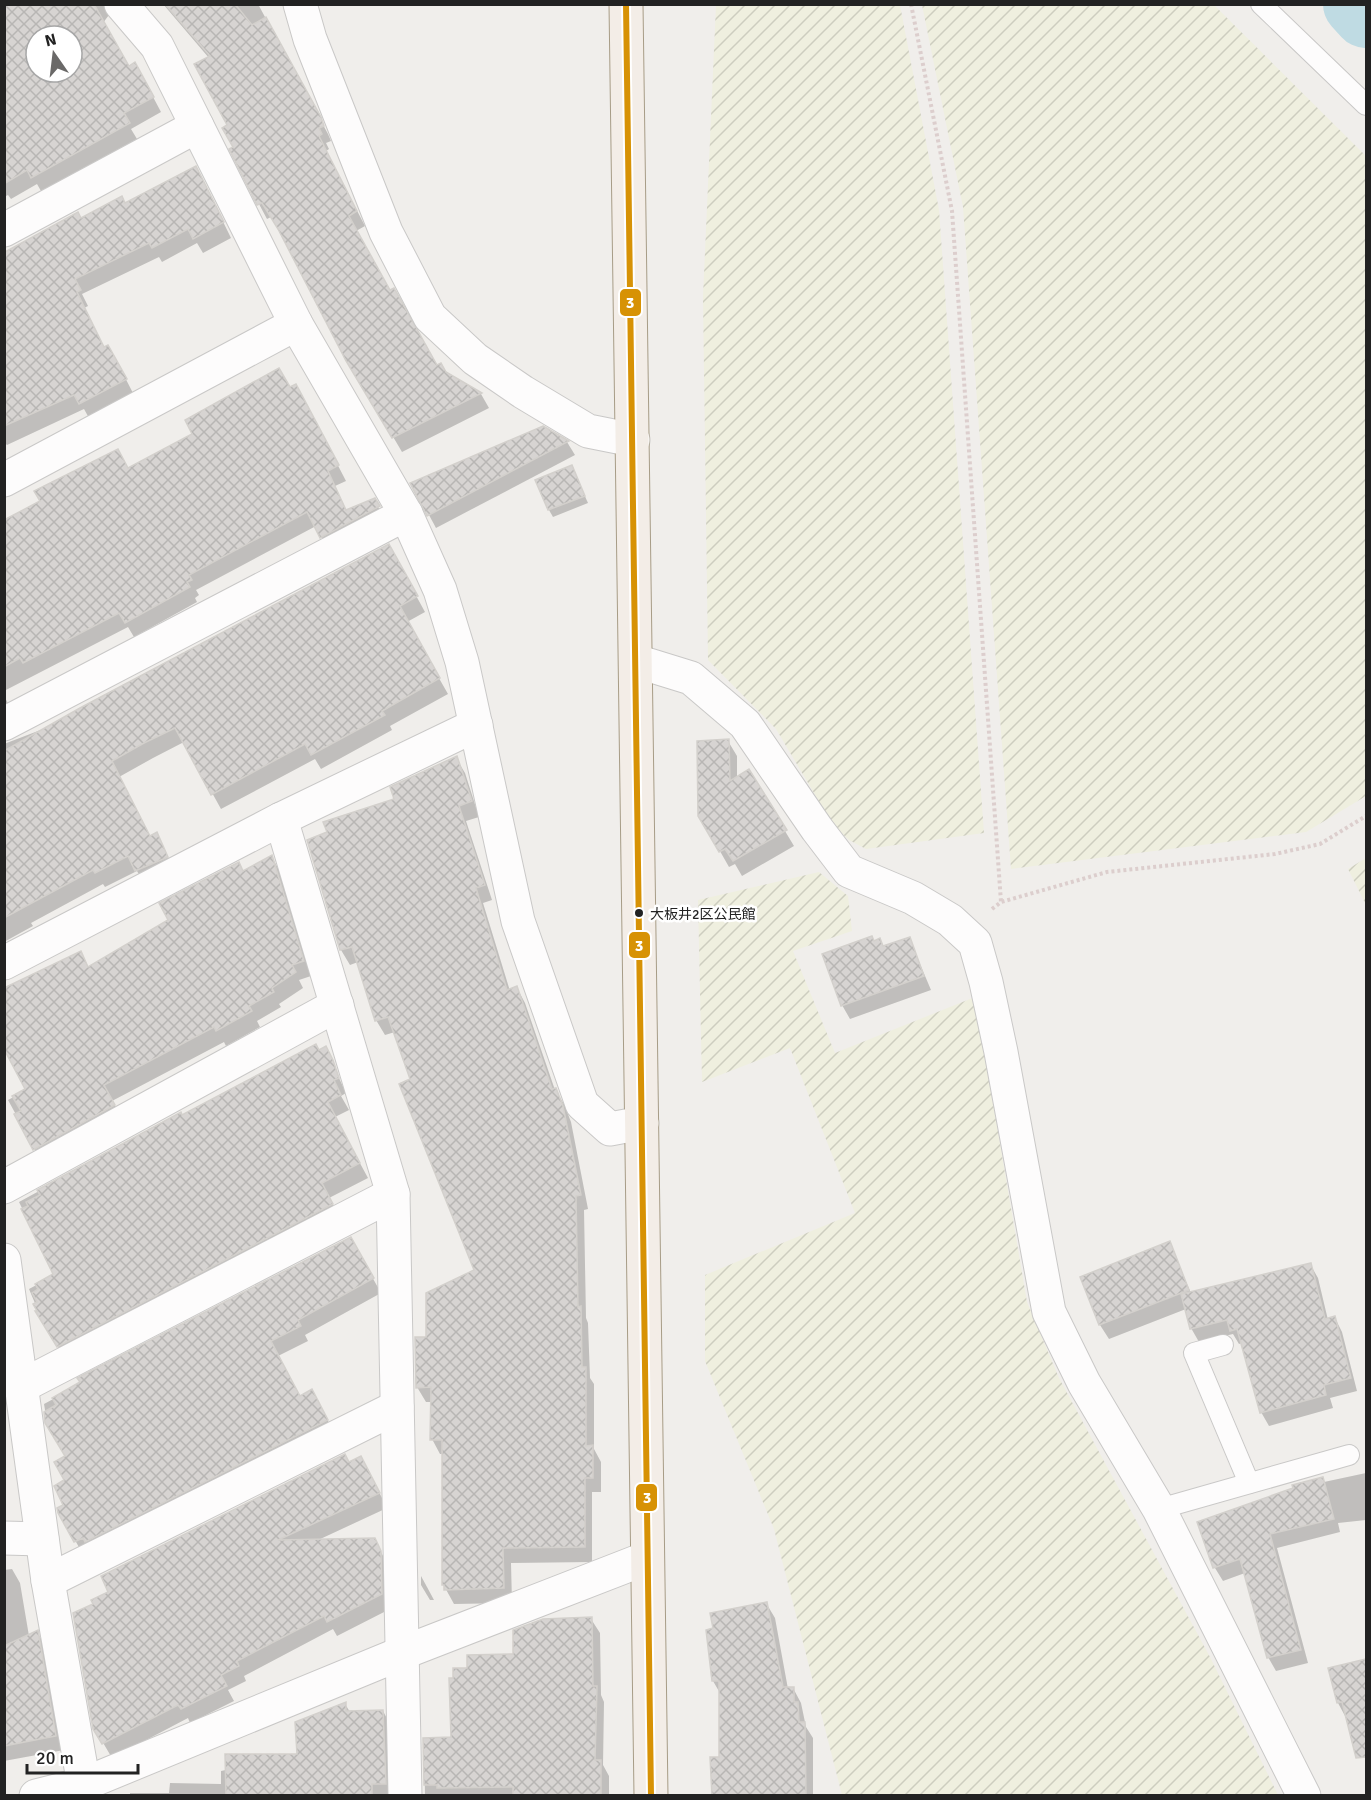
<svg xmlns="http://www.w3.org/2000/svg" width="1371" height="1800" font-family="Signika,'Noto Sans JP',sans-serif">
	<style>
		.farmland { fill: url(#farmland-furrows) }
		.shadow { fill: #0003; fill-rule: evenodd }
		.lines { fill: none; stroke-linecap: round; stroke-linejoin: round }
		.river { stroke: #bfdbe3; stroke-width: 66 }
		.building { fill: url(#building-cross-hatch); stroke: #d3d0cc; stroke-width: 1.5; fill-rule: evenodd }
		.lane-casing { stroke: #c9c8c7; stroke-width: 22 }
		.street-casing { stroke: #c9c8c7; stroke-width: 35 }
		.primary-casing { stroke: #a79c86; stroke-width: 35 }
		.path { stroke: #dccecd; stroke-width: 4; stroke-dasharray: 3 3; stroke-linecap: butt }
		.lane { stroke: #fdfcfc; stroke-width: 20 }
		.street { stroke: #fdfcfc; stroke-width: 33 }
		.primary { stroke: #f3ede7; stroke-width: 33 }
		.bus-1-casing { stroke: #fff; stroke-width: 10 }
		.bus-1 { stroke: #d79205; stroke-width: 6 }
		.bus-dot { fill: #222; stroke: #fff; stroke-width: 2 }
		.labels { text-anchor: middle; stroke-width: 5; stroke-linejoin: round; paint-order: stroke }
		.bus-label { font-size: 14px; fill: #222; stroke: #fff; text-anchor: start }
		.line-badge { stroke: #fff; stroke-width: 2 }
		.badge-label { font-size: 16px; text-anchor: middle; font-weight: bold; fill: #fff }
	</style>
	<defs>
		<pattern id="farmland-furrows" width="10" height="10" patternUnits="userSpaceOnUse" patternTransform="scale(1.5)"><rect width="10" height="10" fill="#efefdf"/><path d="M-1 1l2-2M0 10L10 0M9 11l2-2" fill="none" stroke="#cdcdbf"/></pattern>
		<pattern id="building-cross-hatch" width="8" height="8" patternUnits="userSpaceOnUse" patternTransform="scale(1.5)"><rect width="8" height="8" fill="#d7d4d2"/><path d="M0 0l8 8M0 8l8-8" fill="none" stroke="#b8b6b4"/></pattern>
	</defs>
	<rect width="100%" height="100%" fill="#f0eeeb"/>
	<g class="farmland">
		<polygon points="716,5 900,5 939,210 984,833 866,849 849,840 833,825 776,729 708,660 703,297"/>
		<polygon points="922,5 1214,5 1366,156 1366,796 1306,832 1011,869 963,207"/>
		<polygon points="1366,858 1366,905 1348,869"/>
		<polygon points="819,872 848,896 852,931 793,951 835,1053 975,997 1027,1302 1059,1378 1210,1657 1278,1795 842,1795 774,1529 705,1361 705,1275 855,1213 790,1048 702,1082 698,900"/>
	</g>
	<g class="shadow">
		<path d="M 22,4 L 117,4 L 103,23 L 128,68 L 143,78 L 161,112 L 131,129 L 137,139 L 41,191 L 37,184 L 11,199 L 8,195 L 4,197 L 4,9 ZM 36,36 L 72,36 L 72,72 L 36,72 Z"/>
		<polygon points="163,4 258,4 328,134 331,141 326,143 329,149 326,151 365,226 356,231 389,292 437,367 481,394 489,408 402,452 348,360 333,327 271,217 267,219 259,204 235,148 209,58"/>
		<polygon points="204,183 231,238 203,253 197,243 162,262 159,257 82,294 88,306 84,308 105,349 117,362 134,395 89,418 84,409 7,445 4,442 4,254 77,214 80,219"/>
		<polygon points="290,389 304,400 346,481 335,486 347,512 374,500 387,522 330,552 316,526 196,590 199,595 195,598 197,602 134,637 128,627 4,691 4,522 128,470"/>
		<polygon points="543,428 567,442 575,455 436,528 429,515"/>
		<polygon points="575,474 588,503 553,517 549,510"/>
		<polygon points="397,561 425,612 407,622 448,694 390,726 392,730 321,769 315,759 221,809 184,742 153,758 119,777 150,837 157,834 175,872 145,885 137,871 105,887 103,884 31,923 33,926 4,942 4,744 51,726"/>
		<polygon points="4,696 15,716 4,723"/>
		<polygon points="728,741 737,756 737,778 749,771 794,846 742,876 735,864 729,867 700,816"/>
		<polygon points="456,758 465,773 479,817 466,821 492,900 483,903 510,991 517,988 525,1003 555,1090 564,1104 571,1122 588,1209 584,1210 586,1318 588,1323 590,1378 594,1384 594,1449 601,1462 601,1492 592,1492 592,1562 511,1563 512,1603 454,1604 443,1584 443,1454 440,1454 432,1439 432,1402 426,1402 417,1387 427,1338 476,1271 395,1032 385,1035 376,1020 358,962 350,965 341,950 329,833 396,800"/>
		<polygon points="272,857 280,872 311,976 299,980 303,988 279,1004 281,1007 257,1021 260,1027 226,1046 224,1042 112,1101 123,1120 43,1164 8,1100 27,1090 80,953 89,968"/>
		<polygon points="909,938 931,990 850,1019 842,1005 873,942 884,947"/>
		<polygon points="325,1048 346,1093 341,1096 349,1110 335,1117 368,1178 329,1198 340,1219 67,1361 45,1327 29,1289 55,1275 19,1202 180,1114 182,1117"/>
		<polygon points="351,1239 381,1293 305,1335 308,1341 278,1356 300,1398 320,1405 335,1435 84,1556 59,1512 65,1506 67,1457 47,1422 44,1404"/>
		<polygon points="1169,1243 1191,1293 1310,1264 1318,1278 1328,1320 1335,1318 1342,1332 1357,1391 1330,1398 1333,1408 1269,1426 1261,1412 1242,1343 1239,1344 1233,1334 1199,1342 1191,1328 1186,1309 1109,1339 1100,1325"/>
		<polygon points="349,1463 369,1472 387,1508 316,1541 374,1539 389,1567 390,1609 337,1636 333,1629 244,1676 246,1681 228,1690 234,1701 190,1723 188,1718 112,1758 95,1729"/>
		<polygon points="1366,1473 1366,1520 1338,1523 1340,1532 1277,1548 1308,1663 1276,1671 1268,1657 1245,1573 1223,1581 1215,1568 1199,1522 1323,1479 1324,1482"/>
		<polygon points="12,1569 20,1583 29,1636 37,1632 45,1646 64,1750 4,1761 4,1570"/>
		<polygon points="421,1576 427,1587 434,1600 430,1600 421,1585"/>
		<polygon points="766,1603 775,1618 788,1689 793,1688 801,1703 806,1727 813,1738 813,1796 713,1796 721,1758 720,1693 713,1681"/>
		<polygon points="591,1619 600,1633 601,1695 604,1702 603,1765 609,1776 609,1796 425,1796 424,1739 453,1739 468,1670 515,1655"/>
		<polygon points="1366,1660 1366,1738 1358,1740 1338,1703 1330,1669"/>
		<polygon points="345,1704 350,1712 383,1711 391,1726 395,1796 130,1796 130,1793 169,1793 170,1783 221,1784 221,1771 298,1755"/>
	</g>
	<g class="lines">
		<polyline class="river" points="1356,4 1366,15"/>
	</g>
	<g class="building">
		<path d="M 4,4 L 94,4 L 129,66 L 135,62 L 154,97 L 124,113 L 130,123 L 31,178 L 27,170 L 4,184 ZM 36,36 L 72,36 L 72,72 L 36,72 Z"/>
		<polygon points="165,4 235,4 252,25 266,17 321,117 324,126 319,128 322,134 319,136 357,211 349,216 390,290 394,288 437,365 441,363 446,372 482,393 392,438 346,361 278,229 262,203 257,205 229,149 233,147 222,128 227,125 194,64 210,56"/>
		<polygon points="196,166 224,222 193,239 188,229 152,248 149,243 75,279 81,290 77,292 104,347 108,345 127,379 79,404 74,395 4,426 5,252 78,212 81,218 122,196 125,203"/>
		<polygon points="279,368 290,387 296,384 339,465 328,471 346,510 375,498 380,506 320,538 307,512 189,575 192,580 187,582 190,587 125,623 119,613 23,663 20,658 4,667 4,520 40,501 34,491 118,449 128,468 192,434 185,420"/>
		<polygon points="543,426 569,441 427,516 410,483"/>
		<polygon points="572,465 585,496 548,510 535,480"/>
		<polygon points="389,544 418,596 400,606 440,678 382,711 385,715 311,755 305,744 211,795 175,728 144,743 112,761 150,836 157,832 168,857 135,871 128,856 95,873 93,870 4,918 4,751 80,708"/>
		<polygon points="729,739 730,781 749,769 787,830 733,861 725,849 719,852 698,816 697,741"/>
		<polygon points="457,756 472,801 459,806 485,885 476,888 507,990 517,986 552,1089 556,1088 563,1106 581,1195 576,1196 578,1307 581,1306 582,1367 586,1367 586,1446 593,1445 593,1478 585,1478 585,1547 503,1548 504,1588 444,1590 444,1585 442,1585 442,1440 430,1440 431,1387 416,1388 415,1337 426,1337 426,1293 474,1270 399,1084 410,1079 388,1017 375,1021 352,947 340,950 307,840 327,832 323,822 394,799 390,787"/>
		<polygon points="272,855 304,961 292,965 296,972 272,988 274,992 249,1006 252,1011 216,1031 214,1027 104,1085 115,1105 33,1150 14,1114 21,1111 12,1096 25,1089 4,1049 4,988 81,951 88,967 168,920 159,903 239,862 243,871"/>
		<polygon points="872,936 874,941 880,938 883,946 910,937 924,976 841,1006 822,954"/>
		<polygon points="316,1044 319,1050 326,1046 333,1060 339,1078 334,1080 341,1095 328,1102 360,1163 322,1183 333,1204 57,1347 35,1311 37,1311 33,1304 37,1302 32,1293 38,1289 35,1284 53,1274 21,1209 28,1206 26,1202 40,1195 37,1190 181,1112 182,1115"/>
		<polygon points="351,1237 374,1278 298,1320 301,1326 271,1341 300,1396 312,1389 328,1420 85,1542 83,1538 74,1542 58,1513 57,1508 63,1505 54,1486 64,1480 54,1462 65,1456 45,1423 44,1412 56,1405 52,1398 80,1382 77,1378"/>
		<polygon points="1170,1241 1189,1290 1099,1325 1080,1277"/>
		<polygon points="1311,1263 1325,1319 1335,1316 1351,1378 1324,1385 1326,1395 1260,1413 1237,1329 1230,1331 1227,1320 1190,1329 1181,1294"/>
		<polygon points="345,1454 349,1462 361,1456 380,1493 278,1540 375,1538 381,1551 382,1594 327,1622 324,1616 237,1661 239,1666 221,1675 227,1686 181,1709 178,1705 102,1744 93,1729 73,1613 93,1604 91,1600 108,1592 101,1576"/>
		<polygon points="1323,1477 1334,1519 1270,1534 1301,1650 1267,1658 1240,1559 1213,1568 1197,1522 1293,1488 1292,1485"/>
		<polygon points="767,1602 783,1687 794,1687 794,1702 798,1702 799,1722 805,1722 806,1796 712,1796 710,1757 719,1757 719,1681 712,1681 706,1630 713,1628 710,1613"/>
		<polygon points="592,1617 593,1686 597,1686 595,1760 601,1760 601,1796 513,1796 513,1787 437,1788 437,1785 424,1785 423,1738 451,1737 449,1678 453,1678 453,1668 467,1668 467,1655 513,1654 513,1630 543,1619"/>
		<polygon points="38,1630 56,1736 4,1746 4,1646"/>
		<polygon points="1366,1659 1366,1757 1356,1758 1342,1702 1337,1703 1328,1668"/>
		<polygon points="346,1702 346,1711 383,1710 386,1784 372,1784 372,1796 226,1796 225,1754 297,1754 295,1722"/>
	</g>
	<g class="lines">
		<g class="lane-casing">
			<g id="lane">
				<polyline points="1261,4 1366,105"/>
				<polyline points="1223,1345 1194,1353 1249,1483"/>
				<polyline points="1159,1509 1349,1455"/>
			</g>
		</g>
		<g class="street-casing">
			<g id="street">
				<polyline points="121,4 157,46 296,324 406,514 440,590 462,662 518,921 582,1104 610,1129 642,1123"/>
				<polyline points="300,4 310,39 386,232 430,317 475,359 523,392 588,431 633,440"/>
				<polyline points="4,230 197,126"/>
				<polyline points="4,480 296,324"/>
				<polyline points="636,661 691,678 745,724 817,829 849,871 913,898 950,920 975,943 986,982 1001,1052 1049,1312 1084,1383 1159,1509 1304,1796"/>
				<polyline points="4,724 406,514"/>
				<polyline points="281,819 393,1194 405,1796"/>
				<polyline points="4,963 281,819 476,725"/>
				<polyline points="4,1187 337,1005"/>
				<polyline points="4,1260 48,1581 86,1796"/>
				<polyline points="20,1387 393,1194"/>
				<polyline points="4,1538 42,1539"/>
				<polyline points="48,1581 397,1407"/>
				<polyline points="36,1796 84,1784 402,1653 647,1558"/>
			</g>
		</g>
		<g class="primary-casing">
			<polyline id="primary" points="626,4 651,1796"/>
		</g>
		<g class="path">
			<polyline points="911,4 952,211 1001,902"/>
			<polyline points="992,909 1001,902 1107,872 1275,854 1320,844 1366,816"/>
		</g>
		<use href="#lane" class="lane"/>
		<use href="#street" class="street"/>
		<use href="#primary" class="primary"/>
		<g class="bus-1-casing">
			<polyline id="bus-1" points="626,4 651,1796"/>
		</g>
		<use href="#bus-1" class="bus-1"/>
	</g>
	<circle class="bus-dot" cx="639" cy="913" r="5"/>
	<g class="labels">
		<g class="bus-label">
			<text x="650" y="919">大板井2区公民館</text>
		</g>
	</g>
	<g class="line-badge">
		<rect x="619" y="288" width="23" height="29" rx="6" fill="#d79205"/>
		<rect x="628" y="931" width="23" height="28" rx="6" fill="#d79205"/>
		<rect x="635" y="1483" width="23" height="29" rx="6" fill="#d79205"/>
	</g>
	<g class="badge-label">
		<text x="630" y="308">3</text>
		<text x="639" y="951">3</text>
		<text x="647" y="1503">3</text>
	</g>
	<rect width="1371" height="1800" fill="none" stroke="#222222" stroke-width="12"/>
	<g transform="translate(54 54) rotate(346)"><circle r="28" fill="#ffffff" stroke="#a7a7a7" stroke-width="1.5"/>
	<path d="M0-4.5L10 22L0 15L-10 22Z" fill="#6a6968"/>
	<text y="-9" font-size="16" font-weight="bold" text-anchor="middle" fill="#222222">N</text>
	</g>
	<path d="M27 1764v9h111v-9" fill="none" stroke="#222222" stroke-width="3"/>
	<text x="36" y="1764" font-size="18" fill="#222222" stroke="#ffffff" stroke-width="4.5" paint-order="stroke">20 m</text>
</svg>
